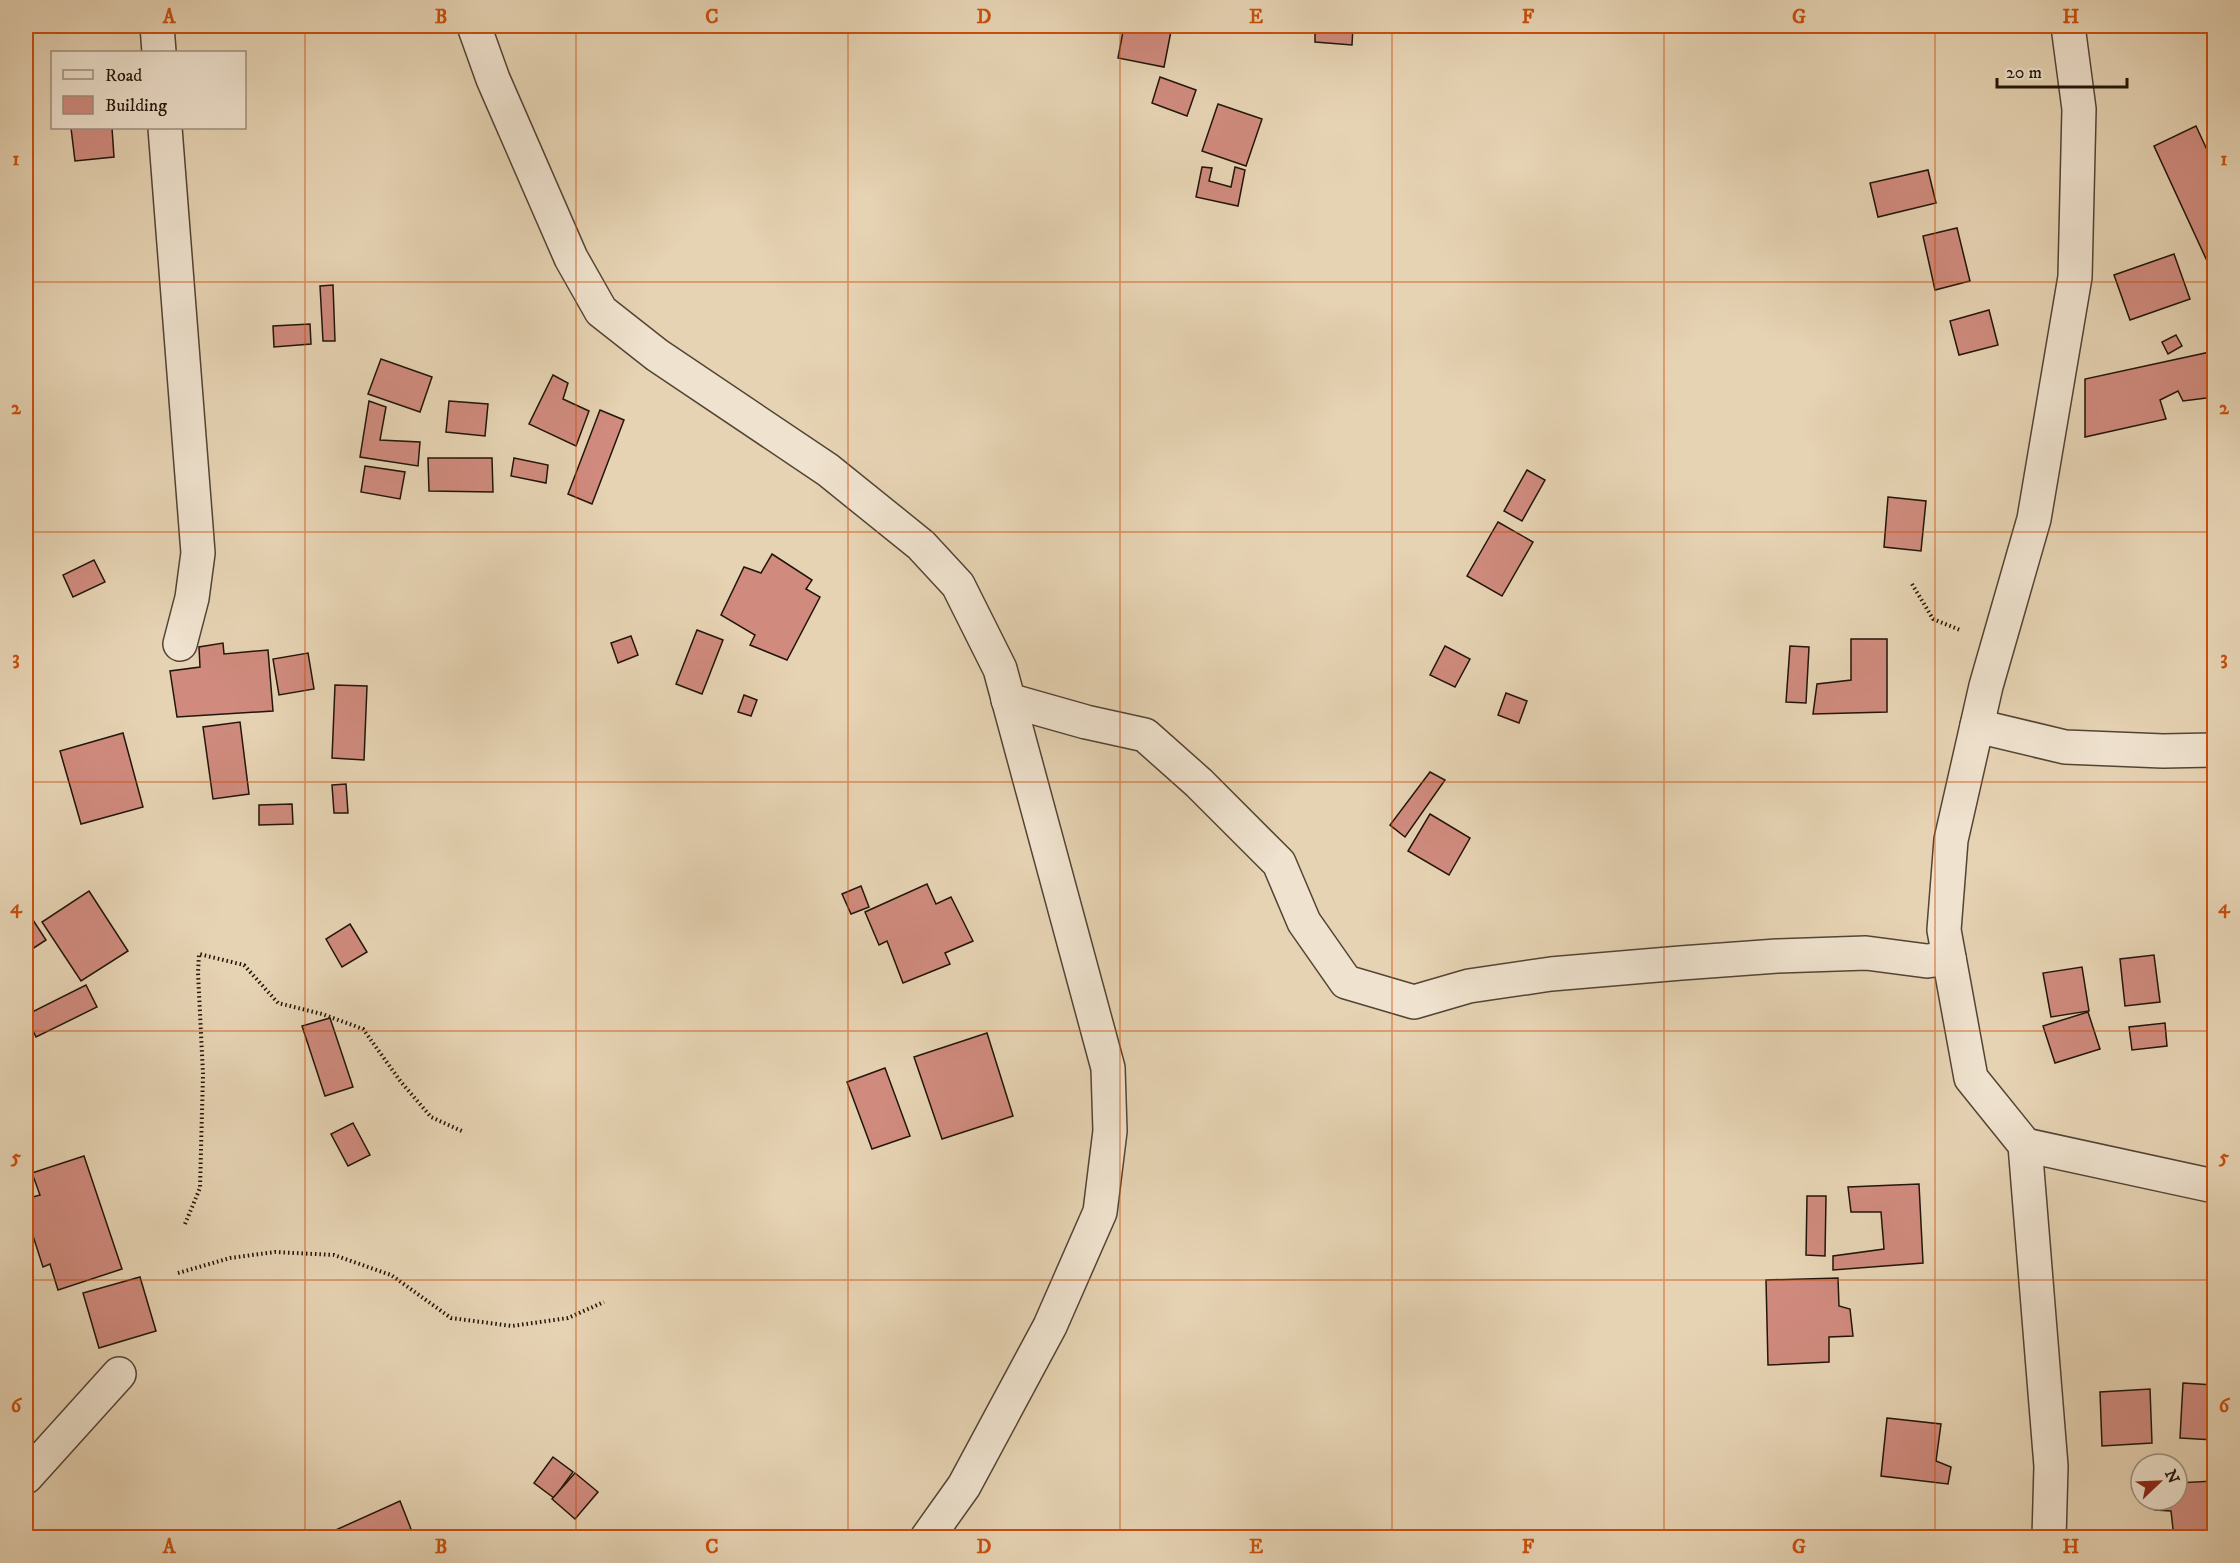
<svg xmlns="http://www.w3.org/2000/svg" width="2240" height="1563" font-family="'IM FELL DW Pica',serif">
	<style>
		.building { fill: #d08b7e; stroke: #221509; stroke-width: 1.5 }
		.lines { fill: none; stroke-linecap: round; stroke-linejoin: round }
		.minor-casing { stroke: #534434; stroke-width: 36 }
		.path { stroke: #221509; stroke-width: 4; stroke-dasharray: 1.5 3; stroke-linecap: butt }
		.minor { stroke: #efe2ce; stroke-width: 33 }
		.grid { fill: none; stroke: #ca4f0c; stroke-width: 1.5; stroke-opacity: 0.55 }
		.neatline { fill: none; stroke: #ca4f0c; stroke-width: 2 }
		.grid-label { font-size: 20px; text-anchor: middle; font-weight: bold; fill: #ca4f0c }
	</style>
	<rect width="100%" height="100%" fill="#e6d3b3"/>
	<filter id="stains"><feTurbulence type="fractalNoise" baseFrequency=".00333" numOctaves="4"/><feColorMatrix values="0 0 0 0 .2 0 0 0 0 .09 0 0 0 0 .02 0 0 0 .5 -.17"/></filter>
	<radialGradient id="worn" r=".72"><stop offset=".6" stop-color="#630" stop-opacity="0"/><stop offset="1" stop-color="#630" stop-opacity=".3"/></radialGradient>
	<g class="building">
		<polygon points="1124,26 1172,26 1164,67 1118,58"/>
		<polygon points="1315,26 1353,26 1352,45 1315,42"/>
		<polygon points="1160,77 1196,90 1187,116 1152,103"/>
		<polygon points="1218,104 1262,119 1246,166 1202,151"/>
		<polygon points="2196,126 2214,165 2214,276 2154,146"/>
		<polygon points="71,128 112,128 114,157 75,161"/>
		<polygon points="1202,167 1212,168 1209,181 1231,187 1235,167 1245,170 1238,206 1196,197"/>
		<polygon points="1928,170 1936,203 1878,217 1870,183"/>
		<polygon points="1957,228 1970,281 1935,290 1923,236"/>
		<polygon points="2174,254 2190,299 2130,320 2114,275"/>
		<polygon points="333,285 335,341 323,341 320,286"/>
		<polygon points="1989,310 1998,345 1959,355 1950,321"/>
		<polygon points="310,324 311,344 274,347 273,326"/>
		<polygon points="2176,335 2182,346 2168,354 2162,342"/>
		<polygon points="2210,352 2214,372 2214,397 2183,401 2178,391 2160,400 2166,419 2085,437 2085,379"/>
		<polygon points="381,359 432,377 420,412 368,394"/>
		<polygon points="553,375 568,383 563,399 589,411 576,446 529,424"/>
		<polygon points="369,401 386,407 380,440 420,442 418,466 360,457"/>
		<polygon points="449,401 488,404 485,436 446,432"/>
		<polygon points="600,410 624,420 592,504 568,494"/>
		<polygon points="428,458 492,458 493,492 429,491"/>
		<polygon points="514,458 548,465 546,483 511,476"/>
		<polygon points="365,466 405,472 400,499 361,492"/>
		<polygon points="1527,470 1545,480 1522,521 1504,511"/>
		<polygon points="1888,497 1926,501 1921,551 1884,547"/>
		<polygon points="1498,522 1533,542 1502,596 1467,576"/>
		<polygon points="772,554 812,580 806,589 820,597 787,660 750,645 755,635 721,615 744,567 761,573"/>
		<polygon points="94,560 105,582 73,597 63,575"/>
		<polygon points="697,630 723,640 702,694 676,684"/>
		<polygon points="631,636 638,655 618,663 611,643"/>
		<polygon points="1851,639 1887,639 1887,712 1813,714 1817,684 1851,680"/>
		<polygon points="223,643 224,654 268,650 273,711 177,717 170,671 200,667 199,647"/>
		<polygon points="1445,646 1470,659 1455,687 1430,675"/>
		<polygon points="1790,646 1809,647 1806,703 1786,702"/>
		<polygon points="308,653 314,689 279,695 273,659"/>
		<polygon points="335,685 367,686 364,760 332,758"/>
		<polygon points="1506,693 1527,701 1519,723 1498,715"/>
		<polygon points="744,695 757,700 751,716 738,712"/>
		<polygon points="240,722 249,794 213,799 203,727"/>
		<polygon points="123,733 143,807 81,824 60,751"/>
		<polygon points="1430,772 1445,780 1405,837 1390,825"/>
		<polygon points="346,784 348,813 334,813 332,785"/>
		<polygon points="292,804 293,824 259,825 259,805"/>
		<polygon points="1430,814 1470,838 1449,875 1408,851"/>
		<polygon points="927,884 936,904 951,897 973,941 945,953 950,964 903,983 887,941 879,945 865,912"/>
		<polygon points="861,886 869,907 851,914 842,894"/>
		<polygon points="89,891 128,951 81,981 42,922"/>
		<polygon points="31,917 46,940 26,953 26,920"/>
		<polygon points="350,924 367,952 342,967 326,939"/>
		<polygon points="2154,955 2160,1002 2125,1006 2120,959"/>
		<polygon points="2082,967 2089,1011 2051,1017 2043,973"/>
		<polygon points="86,985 97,1007 36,1037 26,1015"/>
		<polygon points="2088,1012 2100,1049 2055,1063 2043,1026"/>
		<polygon points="330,1018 353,1087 325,1096 302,1026"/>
		<polygon points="2165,1023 2167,1046 2132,1050 2129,1027"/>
		<polygon points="987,1033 1013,1116 942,1139 914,1057"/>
		<polygon points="885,1068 910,1136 872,1149 847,1082"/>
		<polygon points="353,1123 370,1155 348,1166 331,1134"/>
		<polygon points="84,1156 122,1269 58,1290 50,1264 43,1267 26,1214 26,1199 40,1195 32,1173"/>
		<polygon points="1919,1184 1923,1263 1833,1270 1833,1256 1884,1249 1881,1212 1851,1212 1848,1187"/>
		<polygon points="1807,1196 1826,1196 1825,1256 1806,1255"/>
		<polygon points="140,1277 156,1331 99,1348 83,1293"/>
		<polygon points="1838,1278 1839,1306 1850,1309 1853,1336 1829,1337 1829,1362 1768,1365 1766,1280"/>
		<polygon points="2183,1383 2214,1385 2214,1440 2180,1438"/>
		<polygon points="2150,1389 2152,1443 2102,1446 2100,1392"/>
		<polygon points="1887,1418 1941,1424 1936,1461 1951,1467 1948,1484 1881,1476"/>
		<polygon points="553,1457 573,1472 554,1498 534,1483"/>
		<polygon points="575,1473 598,1492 575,1519 552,1499"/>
		<polygon points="2214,1481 2214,1537 2174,1538 2171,1511 2155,1510 2154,1500 2177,1500 2177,1483"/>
		<polygon points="400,1501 411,1529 391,1538 318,1538"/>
	</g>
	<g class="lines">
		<g class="minor-casing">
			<g id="minor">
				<polyline points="157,26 159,52"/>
				<polyline points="474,26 493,79 571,258 601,311 657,355 828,470 921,545 958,585 1000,669 1108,1068 1110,1131 1100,1212 1050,1326 964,1486 927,1538"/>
				<polyline points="165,128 198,553 192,598 180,644"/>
				<polyline points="1008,700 1086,722 1145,735 1199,783 1279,863 1304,922 1346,982 1414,1002 1469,986 1551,974 1681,963 1777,956 1866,953 1927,961 1949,958"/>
				<polyline points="1977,726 2065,747 2163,751 2214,750"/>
				<polyline points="2025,1145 2214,1186"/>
				<polyline points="26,1477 119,1374"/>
				<polyline points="2049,1538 2051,1466 2025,1145 1971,1078 1944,930 1951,840 1986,686 2034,519 2075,277 2079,109 2068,26"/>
			</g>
		</g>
		<g class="path">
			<polyline points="1912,584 1933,619 1960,630"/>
			<polyline points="185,1224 200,1188 203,1074 198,973 199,954 244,965 278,1003 322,1014 363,1029 401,1082 431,1117 464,1132"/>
			<polyline points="178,1273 230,1258 275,1252 334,1255 391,1275 451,1318 512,1326 568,1318 604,1302"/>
		</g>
		<use href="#minor" class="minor"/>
	</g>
	<path class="grid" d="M 305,26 L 305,1538M 576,26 L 576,1538M 848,26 L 848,1538M 1120,26 L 1120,1538M 1392,26 L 1392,1538M 1664,26 L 1664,1538M 1935,26 L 1935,1538M 26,282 L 2214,282M 26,532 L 2214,532M 26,782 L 2214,782M 26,1031 L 2214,1031M 26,1280 L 2214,1280"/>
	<rect width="2240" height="1563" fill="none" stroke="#e6d3b3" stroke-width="66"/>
	<rect x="51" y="51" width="195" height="78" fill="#efe2ce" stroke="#9d907f" stroke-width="1.5"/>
	<rect x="63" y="70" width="30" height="9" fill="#efe2ce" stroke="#9d907f" stroke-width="1.5"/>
	<text x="105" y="81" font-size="18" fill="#221509">Road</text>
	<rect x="63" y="96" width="30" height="18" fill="#d08b7e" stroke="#9d907f" stroke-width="1.5"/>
	<text x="105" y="111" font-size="18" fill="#221509">Building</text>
	<g transform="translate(2159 1482) rotate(67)"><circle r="28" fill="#efe2ce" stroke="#9d907f" stroke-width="1.5"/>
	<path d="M0-4.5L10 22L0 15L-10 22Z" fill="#8f2418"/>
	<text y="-9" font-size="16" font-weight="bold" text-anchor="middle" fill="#221509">N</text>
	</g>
	<path d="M1997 78v9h130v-9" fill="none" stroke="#221509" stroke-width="3"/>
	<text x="2006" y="78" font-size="18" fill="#221509" stroke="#efe2ce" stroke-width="4.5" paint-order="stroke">20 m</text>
	<rect x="33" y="33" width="2174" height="1497" class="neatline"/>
	<g class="grid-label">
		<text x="169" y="23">A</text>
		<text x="441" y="23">B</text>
		<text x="712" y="23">C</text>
		<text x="984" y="23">D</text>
		<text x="1256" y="23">E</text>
		<text x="1528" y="23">F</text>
		<text x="1799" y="23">G</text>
		<text x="2071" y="23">H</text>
		<text x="16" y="165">1</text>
		<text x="2224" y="165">1</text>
		<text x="16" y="414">2</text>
		<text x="2224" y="414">2</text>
		<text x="16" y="664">3</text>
		<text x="2224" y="664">3</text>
		<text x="16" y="913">4</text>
		<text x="2224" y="913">4</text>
		<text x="16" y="1163">5</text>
		<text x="2224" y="1163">5</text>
		<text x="16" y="1412">6</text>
		<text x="2224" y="1412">6</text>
		<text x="169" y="1553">A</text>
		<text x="441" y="1553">B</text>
		<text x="712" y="1553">C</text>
		<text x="984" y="1553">D</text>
		<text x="1256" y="1553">E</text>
		<text x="1528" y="1553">F</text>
		<text x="1799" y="1553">G</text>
		<text x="2071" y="1553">H</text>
	</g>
	<rect width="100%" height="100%" filter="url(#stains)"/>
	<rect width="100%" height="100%" fill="url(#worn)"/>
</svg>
